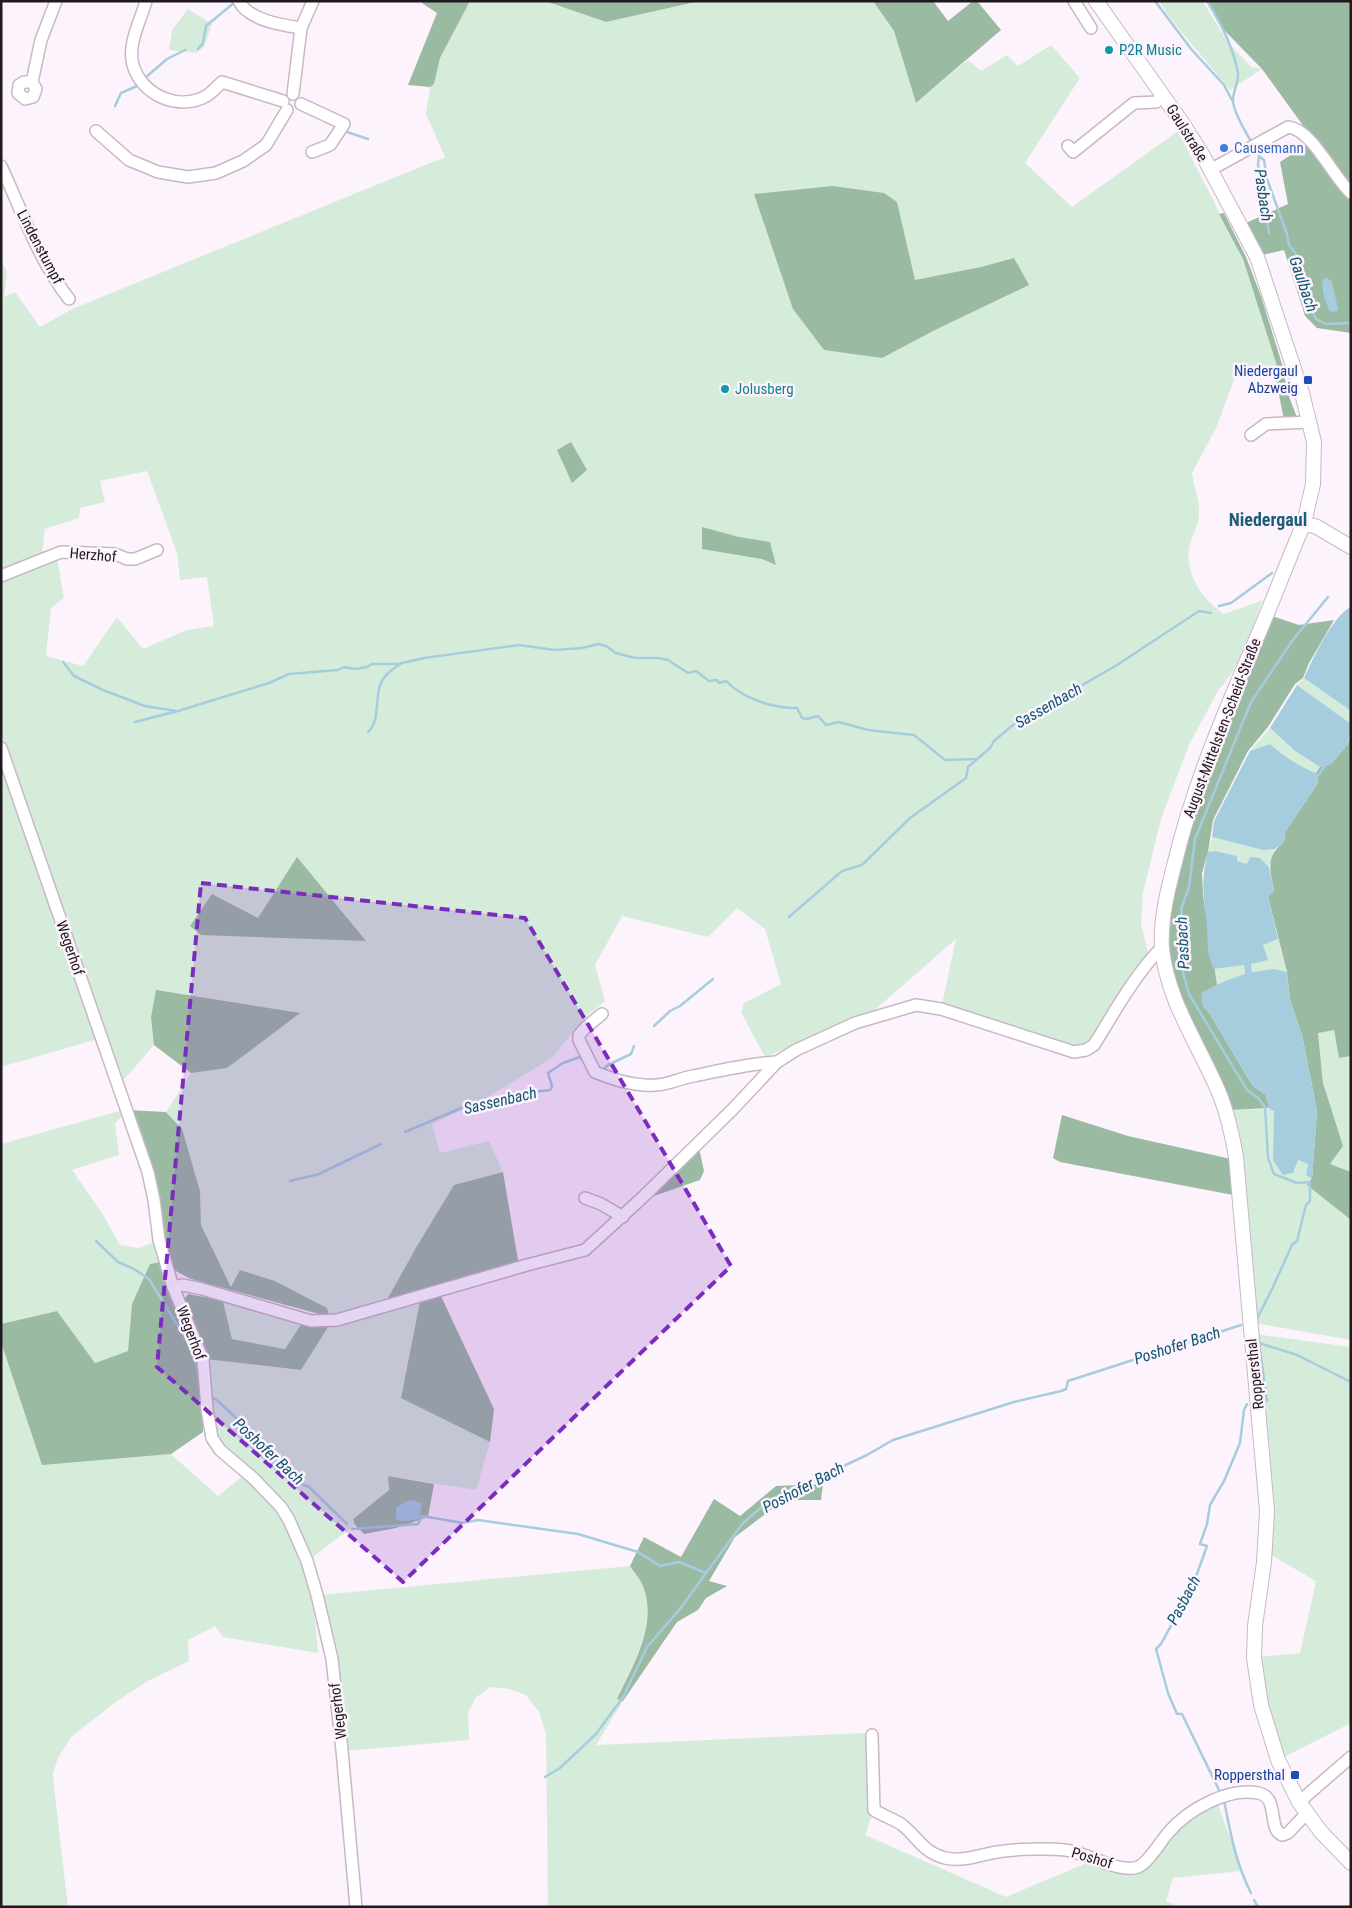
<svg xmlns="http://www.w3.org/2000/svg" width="1352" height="1908" font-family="'Roboto Condensed',sans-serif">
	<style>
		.green { fill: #d6ecdb; fill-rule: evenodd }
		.forest { fill: #9bbaa2 }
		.water { fill: #a6cdde }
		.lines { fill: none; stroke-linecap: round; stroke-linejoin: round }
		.stream { stroke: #a6cdde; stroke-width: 2.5 }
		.minor-casing { stroke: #c8b8c6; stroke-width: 14 }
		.major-casing { stroke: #c8b8c6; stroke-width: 16 }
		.minor { stroke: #fff; stroke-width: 11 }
		.major { stroke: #fff; stroke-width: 14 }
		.marked { fill: #7b2cbf; fill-opacity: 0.2; stroke: #7b2cbf; stroke-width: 4; stroke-dasharray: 10 6; stroke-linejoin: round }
		.culture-dot { fill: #0f9aa8; stroke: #fdf3fc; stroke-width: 2 }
		.shop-dot { fill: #3f7fe0; stroke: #fdf3fc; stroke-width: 2 }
		.transit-dot { fill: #1a4fb4; stroke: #fdf3fc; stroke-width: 2 }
		.labels { text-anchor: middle; stroke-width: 5; stroke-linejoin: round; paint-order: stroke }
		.culture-label { font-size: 15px; fill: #0d838f; stroke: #fdf3fc; text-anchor: start }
		.street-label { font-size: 15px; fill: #201a20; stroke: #fdf3fc }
		.shop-label { font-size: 15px; fill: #366cbe; stroke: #fdf3fc; text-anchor: start }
		.transit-label { font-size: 15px; fill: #164399; stroke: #fdf3fc; text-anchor: end }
		.water-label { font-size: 16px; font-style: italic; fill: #0e566f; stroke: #fdf3fc }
		.quarter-label { font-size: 18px; font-weight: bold; fill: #1c5d7a; stroke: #fdf3fc }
	</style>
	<rect width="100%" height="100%" fill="#fdf3fc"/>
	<g class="green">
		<path d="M 470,1 L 545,1 L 606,22 L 700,1 L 873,1 L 894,31 L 916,103 L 968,60 L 981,71 L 1007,55 L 1018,66 L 1051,45 L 1080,78 L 1025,163 L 1072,207 L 1178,131 L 1243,259 L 1277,366 L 1236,374 L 1217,426 L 1192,473 C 1194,487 1200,501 1199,515 C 1198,527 1191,537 1189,549 C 1185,575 1204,601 1224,614 L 1263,600 C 1251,630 1242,666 1219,689 L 1189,745 L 1161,819 L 1143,893 L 1141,924 L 1148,952 L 1092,1039 L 1081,1045 L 1071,1046 L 942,1004 L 956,939 L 870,1014 L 856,1019 L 765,1057 L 741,1012 L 744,1003 L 781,984 L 765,929 L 737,908 L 708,937 L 622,916 L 595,965 L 605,1001 L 583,1019 L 552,1058 L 483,1100 L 432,1124 L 440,1153 L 489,1141 L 503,1172 L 454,1185 L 417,1246 L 384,1305 L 330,1317 L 327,1308 L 275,1281 L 240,1270 L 232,1288 L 201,1225 L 200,1191 L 182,1130 L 166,1112 L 191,1073 L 154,1045 L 123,1081 L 1,734 L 1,261 L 7,271 L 4,297 L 15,292 L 40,327 L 72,309 L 445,157 L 426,114 L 430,87 L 434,84 L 440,58 ZM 147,471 L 177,553 L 180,580 L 207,577 L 214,626 L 187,630 L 143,649 L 117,617 L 83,666 L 46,656 L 51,608 L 64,598 L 56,552 L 42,554 L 45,529 L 79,518 L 80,508 L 105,502 L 100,481 Z"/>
		<polygon points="1159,1 1203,1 1226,40 1251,67 1262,69 1230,90 1169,17"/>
		<polygon points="188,9 212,24 204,47 196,53 169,50 172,30"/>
		<polygon points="1304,678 1351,711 1351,724 1297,685"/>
		<path d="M 1270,728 L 1295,751 L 1320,767 L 1316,773 C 1298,766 1284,756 1270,744 L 1250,751 Z"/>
		<polygon points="1,759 98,1039 1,1067"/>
		<polygon points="1212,837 1263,850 1275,849 1269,867 1260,858 1247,864 1236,861 1237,856 1215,851 1208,852"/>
		<polygon points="1278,939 1287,972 1273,970 1252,972 1251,963 1267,960 1263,945"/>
		<polygon points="1244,965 1245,974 1225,981 1217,985 1214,969"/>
		<polygon points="1334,1030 1339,1058 1351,1056 1351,1172 1330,1164 1342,1146 1323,1083 1318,1032"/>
		<polygon points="1269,1109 1274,1111 1273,1160 1298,1160 1308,1164 1306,1175 1312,1179 1308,1185 1351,1220 1351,1340 1255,1323 1229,1110"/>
		<polygon points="123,1110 124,1114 115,1124 119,1155 72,1170 102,1213 120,1245 139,1248 159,1240 161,1262 132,1304 128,1351 95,1363 57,1311 1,1324 1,1144"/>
		<polygon points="223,1301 302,1323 285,1349 232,1339"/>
		<polygon points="420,1301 401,1397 490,1442 476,1490 388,1476 389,1490 353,1518 355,1525 310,1559 298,1531 216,1441 205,1359 301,1370 330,1324"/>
		<polygon points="1255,1334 1351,1347 1351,1723 1284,1757 1271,1727 1259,1657 1300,1653 1316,1581 1271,1555 1273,1512 1271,1477"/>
		<polygon points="1,1342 42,1464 171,1454 218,1496 245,1474 264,1492 289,1527 313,1595 318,1653 223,1637 215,1626 188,1640 189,1661 148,1681 117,1701 71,1737 58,1758 53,1773 54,1787 68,1907 1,1907"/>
		<path d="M 630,1566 C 634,1572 640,1579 643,1586 C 658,1622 632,1667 617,1699 L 623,1701 L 596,1745 L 865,1733 L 872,1735 L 874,1810 L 865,1835 L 1006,1897 L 1096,1859 L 1139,1866 L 1170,1831 L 1216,1799 L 1242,1871 L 1173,1878 L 1166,1901 L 1178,1907 L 548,1907 L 546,1734 L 539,1712 L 526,1695 L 509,1689 L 491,1687 L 475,1698 L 468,1713 L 469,1740 L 346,1751 L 320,1595 Z"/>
	</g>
	<g class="forest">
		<polygon points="423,1 470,1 440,58 434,84 430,87 408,85 437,13 422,3"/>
		<polygon points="545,1 700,1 606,22"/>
		<polygon points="873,1 933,1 948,21 973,1 977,1 1001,30 916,103 894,31"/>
		<polygon points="1208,1 1351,1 1351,186 1339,175 1262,69 1224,30"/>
		<polygon points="1309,143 1351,193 1351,333 1317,328 1305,316 1284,250 1262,255 1246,223 1288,204 1280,162"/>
		<polygon points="833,186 884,193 897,202 915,280 981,267 1014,258 1029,285 935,330 882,358 824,350 793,309 754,194"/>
		<polygon points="1224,213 1246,257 1261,296 1282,364 1288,394 1298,420 1284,420 1276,380 1277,366 1243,259 1219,214"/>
		<polygon points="571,442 587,470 572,483 557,450"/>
		<polygon points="702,527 739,537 770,542 776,565 762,559 702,549"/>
		<polygon points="1272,616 1299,625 1334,620 1309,663 1303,678 1295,684 1268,727 1248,751 1213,820 1208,852 1202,873 1203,895 1217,985 1202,993 1203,1006 1210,1014 1252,1085 1266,1095 1269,1108 1229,1110 1194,1031 1173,976 1169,945 1172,900 1186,829 1239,693"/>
		<path d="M 1351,732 L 1351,1056 L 1339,1058 L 1334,1030 L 1318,1033 L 1323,1083 L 1343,1146 L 1330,1164 L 1351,1172 L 1351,1220 L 1307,1185 L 1312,1178 L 1317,1111 L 1302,1035 L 1290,1000 L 1287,972 L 1268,897 L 1274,890 C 1270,871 1265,856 1284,842 L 1285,832 L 1318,783 L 1316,773 L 1320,767 L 1331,764 L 1348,744 Z"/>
		<polygon points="297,857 366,941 201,935 190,926 212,894 258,918"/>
		<polygon points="156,990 300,1013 227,1068 191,1073 154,1045 151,1017"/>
		<polygon points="127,1110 166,1112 182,1129 200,1191 201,1225 231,1287 240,1270 275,1281 327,1308 330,1317 191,1279 170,1268"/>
		<polygon points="1062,1115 1128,1136 1231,1159 1233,1195 1060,1162 1053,1158"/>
		<polygon points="699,1148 704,1171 700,1180 645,1199"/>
		<polygon points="503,1172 519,1266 384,1305 417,1246 454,1185"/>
		<polygon points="161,1262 196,1353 203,1387 203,1432 171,1454 42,1465 1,1342 1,1324 57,1311 95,1363 128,1351 132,1304 150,1264"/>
		<polygon points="188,1294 223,1301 232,1339 285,1349 302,1323 330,1324 301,1370 205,1359 182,1303"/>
		<polygon points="440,1294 494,1409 490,1442 401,1398 420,1301"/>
		<polygon points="388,1476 434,1484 428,1517 396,1528 364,1534 355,1525 353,1519 389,1490"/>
		<path d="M 823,1484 L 821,1500 L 784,1500 L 735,1537 L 709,1581 L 727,1586 L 706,1598 L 698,1610 L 677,1622 L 623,1701 L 617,1699 C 633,1666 658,1624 643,1586 C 640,1579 634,1572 630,1566 L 644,1537 L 681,1557 L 714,1499 L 740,1516 L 776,1486 Z"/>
	</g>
	<g class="water">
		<path d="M 1327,278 L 1332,282 L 1338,309 L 1337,311 L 1331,312 C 1325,305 1321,288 1323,279 Z"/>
		<path d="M 1351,607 L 1351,711 L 1304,678 C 1312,660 1333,615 1351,607 Z"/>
		<polygon points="1297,685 1351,724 1348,744 1331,764 1320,767 1295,751 1270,728"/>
		<path d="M 1270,744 C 1284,756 1298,766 1316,773 L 1318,783 L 1285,832 L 1284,842 L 1275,849 L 1263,850 L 1212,837 L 1214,821 L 1250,751 Z"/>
		<path d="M 1215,851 L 1237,856 L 1237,861 L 1247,864 L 1250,857 L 1260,858 L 1269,867 L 1274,891 L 1268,897 L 1278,939 L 1263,945 L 1268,960 L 1251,964 L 1252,972 L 1273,969 L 1287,972 L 1290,1000 L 1302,1035 L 1317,1111 L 1312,1179 L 1306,1175 L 1308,1164 L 1298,1160 L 1293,1173 L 1283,1175 L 1273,1160 L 1274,1111 L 1269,1109 L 1266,1095 L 1252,1085 L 1210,1014 L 1203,1006 L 1201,993 L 1225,981 L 1245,974 L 1244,965 L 1214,969 C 1206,954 1208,943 1207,927 C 1204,896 1200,884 1208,852 Z"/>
		<polygon points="413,1500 422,1503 419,1519 406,1521 396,1520 396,1508 405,1502"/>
	</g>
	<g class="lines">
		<g class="stream">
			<polyline points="1155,1 1191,49 1224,85 1232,100"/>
			<path d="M 1207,1 C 1221,23 1233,46 1238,73 C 1239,81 1233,91 1233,100 C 1233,111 1246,133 1252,143"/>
			<polyline points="198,49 203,43 206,26 235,2"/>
			<polyline points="145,78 167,59 185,50"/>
			<polyline points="115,106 121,93 137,86"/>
			<polyline points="327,122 335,126"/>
			<polyline points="347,132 368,139"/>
			<polyline points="1256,149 1259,156 1264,160 1267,179 1287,234 1289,245 1296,254 1308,293 1310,306 1316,319 1326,324 1351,323"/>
			<polyline points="1259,156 1258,165 1269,233"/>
			<polyline points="1219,606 1231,603 1272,573"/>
			<polyline points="63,662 74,676 103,690 145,706 176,711"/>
			<path d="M 135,722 L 178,711 L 269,683 L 289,674 L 338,670 L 344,667 L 355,669 L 367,667 L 372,664 L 398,664 L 424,658 L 519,645 L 555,650 L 582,648 L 599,644 L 606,646 L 616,653 L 635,658 L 659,658 L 668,660 L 688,673 L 696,671 L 709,681 L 717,680 L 719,683 L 726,681 C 743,699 773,708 797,708 L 802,718 L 807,719 L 818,716 L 826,725 L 839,722 L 868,730 L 914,735 L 945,760 L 977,759"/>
			<path d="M 368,732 C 381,720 374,698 381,683 C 384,674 394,669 401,663"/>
			<polyline points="1315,780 1326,764"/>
			<polyline points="789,917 842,871 862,865 910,818 966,778 968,767 990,748 994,741 1013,725 1117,665 1199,611 1211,613"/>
			<polyline points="654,1026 670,1011 680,1006 713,979"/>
			<polyline points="603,1070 608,1065 631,1054 634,1046"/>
			<polyline points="405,1132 466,1106 515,1094 550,1090 552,1086 548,1073 563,1063 580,1057 583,1060"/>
			<polyline points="290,1181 319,1174 381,1144"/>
			<polyline points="96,1241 118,1262 134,1269 149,1279 190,1346 196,1362 200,1386"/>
			<polyline points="1257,1319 1273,1287 1292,1245 1297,1241 1306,1205 1310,1201 1310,1182 1297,1183 1274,1174 1268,1158 1265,1107 1259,1099 1247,1090 1189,994 1182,969 1184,940 1181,909 1189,887 1195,839 1251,702 1292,641 1328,597"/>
			<polyline points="1258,1335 1267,1401"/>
			<polyline points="1259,1343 1297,1355 1351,1382"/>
			<polyline points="213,1398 218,1401 256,1437 299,1483 309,1487 347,1524"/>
			<polyline points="352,1529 418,1524 422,1516 463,1523 478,1520 578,1534 638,1552 660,1566 679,1562 706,1573 743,1523 769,1501 867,1455 893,1440 1014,1402 1061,1391 1066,1389 1068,1381 1241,1325"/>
			<polyline points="545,1777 560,1768 596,1734 623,1697 647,1647 680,1609 706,1573"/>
			<polyline points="1220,1792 1182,1714 1177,1714 1168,1693 1156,1649 1161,1644 1193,1585 1207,1546 1200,1544 1207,1524 1210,1505 1224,1481 1240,1443 1244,1410 1247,1404"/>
			<path d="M 1224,1800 C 1230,1832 1236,1864 1251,1893"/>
			<polyline points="1254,1900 1258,1907"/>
		</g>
		<g class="minor-casing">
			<g id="minor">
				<path d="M 146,1 C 141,20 127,44 133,65 C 142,96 180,112 208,95 C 213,91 218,86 222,82 L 283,101"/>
				<path d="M 239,1 C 248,20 282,25 301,28"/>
				<polyline points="1074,1 1091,28"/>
				<polyline points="32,82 24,82 19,85 18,93 25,99 33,97 36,89 32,82 41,40 56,1"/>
				<polyline points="293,94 301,28 313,1"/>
				<polyline points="301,104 344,124 330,145 312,152"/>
				<polyline points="96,131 129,160 158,172 188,177 216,173 243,161 266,145 287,110"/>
				<polyline points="1068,146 1073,152 1134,103 1156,102 1164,96"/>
				<path d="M 1,166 C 22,211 38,259 69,299"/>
				<path d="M 1210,170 L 1288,127 C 1312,129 1333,177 1351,193"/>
				<polyline points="1251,435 1266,424 1310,422"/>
				<polyline points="1,576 61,552 115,554 127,559 135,559 157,550"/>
				<polyline points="1,748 148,1172 154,1200 159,1240 173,1287 203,1359 207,1409 212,1438 220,1450 253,1478 281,1507 289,1520 307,1561 317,1595 332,1659 342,1750 356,1907"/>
				<path d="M 602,1014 L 586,1027 L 579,1035 L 579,1040 L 595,1072 C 609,1078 628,1084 644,1085 C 664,1087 674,1080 693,1076 C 718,1071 752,1063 777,1062"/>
				<polyline points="585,1198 601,1204 623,1217"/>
				<path d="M 173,1287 L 183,1285 L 202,1289 L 311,1321 L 337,1320 L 527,1265 L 585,1250 L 643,1197 L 732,1110 L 777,1062 L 796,1050 L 855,1023 L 916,1005 L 941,1009 L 1074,1052 L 1086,1050 L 1094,1045 C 1115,1011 1134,976 1162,947"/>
				<path d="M 872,1735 L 874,1810 C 882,1815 893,1819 901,1824 C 918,1837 922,1852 945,1858 C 964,1862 979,1855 997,1852 C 1014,1849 1049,1848 1065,1850 C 1086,1852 1119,1874 1138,1867 C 1148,1863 1161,1841 1168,1833 C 1187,1810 1228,1787 1258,1793 C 1280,1797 1267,1829 1282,1835 L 1288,1833 L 1306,1814"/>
				<polyline points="1299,1802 1351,1757"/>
			</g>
		</g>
		<g class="major-casing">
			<g id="major">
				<path d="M 1096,1 L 1183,124 L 1202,154 L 1257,257 L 1302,393 L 1314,442 L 1313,484 L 1304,523 C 1288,560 1274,598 1258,635 C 1226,709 1194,783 1175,862 C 1168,889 1160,920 1162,948 C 1167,999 1197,1042 1217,1088 C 1227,1110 1232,1134 1236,1157 L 1267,1511 L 1264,1562 L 1255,1626 L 1254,1658 L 1261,1705 L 1278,1760 L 1299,1802 L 1321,1832 L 1351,1863"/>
				<polyline points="1304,523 1317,527 1351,547"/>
			</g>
		</g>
		<use href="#minor" class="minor"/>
		<use href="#major" class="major"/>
	</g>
	<path class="marked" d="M 201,883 L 525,918 L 731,1266 L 403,1582 L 157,1367 Z"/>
	<g class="culture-dot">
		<circle cx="1109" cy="50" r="5"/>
		<circle cx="725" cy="389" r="5"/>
	</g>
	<circle class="shop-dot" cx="1224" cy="148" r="5"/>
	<g class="transit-dot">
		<rect x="1303" y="375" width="10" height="10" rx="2.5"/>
		<rect x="1290" y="1770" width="10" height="10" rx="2.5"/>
	</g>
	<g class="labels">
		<g class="culture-label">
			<text x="1119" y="55">P2R Music</text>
			<text x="735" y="394">Jolusberg</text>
		</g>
		<g class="street-label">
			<text transform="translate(1187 133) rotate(58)" y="5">Gaulstraße</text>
			<text transform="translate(40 247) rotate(62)" y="5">Lindenstumpf</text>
			<text transform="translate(93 555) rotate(5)" y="5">Herzhof</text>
			<text transform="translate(1222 728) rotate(-69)" y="5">August-Mittelsten-Scheid-Straße</text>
			<text transform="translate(70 948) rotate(71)" y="5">Wegerhof</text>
			<text transform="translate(191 1333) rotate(69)" y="5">Wegerhof</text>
			<text transform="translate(1255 1374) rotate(-96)" y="5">Roppersthal</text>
			<text transform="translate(338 1711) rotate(-97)" y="5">Wegerhof</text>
			<text transform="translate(1092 1858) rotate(17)" y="5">Poshof</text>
		</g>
		<g class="shop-label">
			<text x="1234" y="153">Causemann</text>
		</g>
		<g class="transit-label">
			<text x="1298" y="376">Niedergaul<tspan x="1298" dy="17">Abzweig</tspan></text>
			<text x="1285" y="1780">Roppersthal</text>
		</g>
		<g class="water-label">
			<text transform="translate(1264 195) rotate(82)" y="6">Pasbach</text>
			<text transform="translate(1304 284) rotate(71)" y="6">Gaulbach</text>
			<text transform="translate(1048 705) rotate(-30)" y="6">Sassenbach</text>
			<text transform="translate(1182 943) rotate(-93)" y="6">Pasbach</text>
			<text transform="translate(500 1100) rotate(-13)" y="6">Sassenbach</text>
			<text transform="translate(1177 1345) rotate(-18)" y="6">Poshofer Bach</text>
			<text transform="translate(269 1451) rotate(43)" y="6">Poshofer Bach</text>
			<text transform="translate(803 1487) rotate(-28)" y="6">Poshofer Bach</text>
			<text transform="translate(1183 1600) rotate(-62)" y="6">Pasbach</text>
		</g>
		<g class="quarter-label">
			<text x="1268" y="526">Niedergaul</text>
		</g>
	</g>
	<rect width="1352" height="1908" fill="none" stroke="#201a20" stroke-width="5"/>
</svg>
